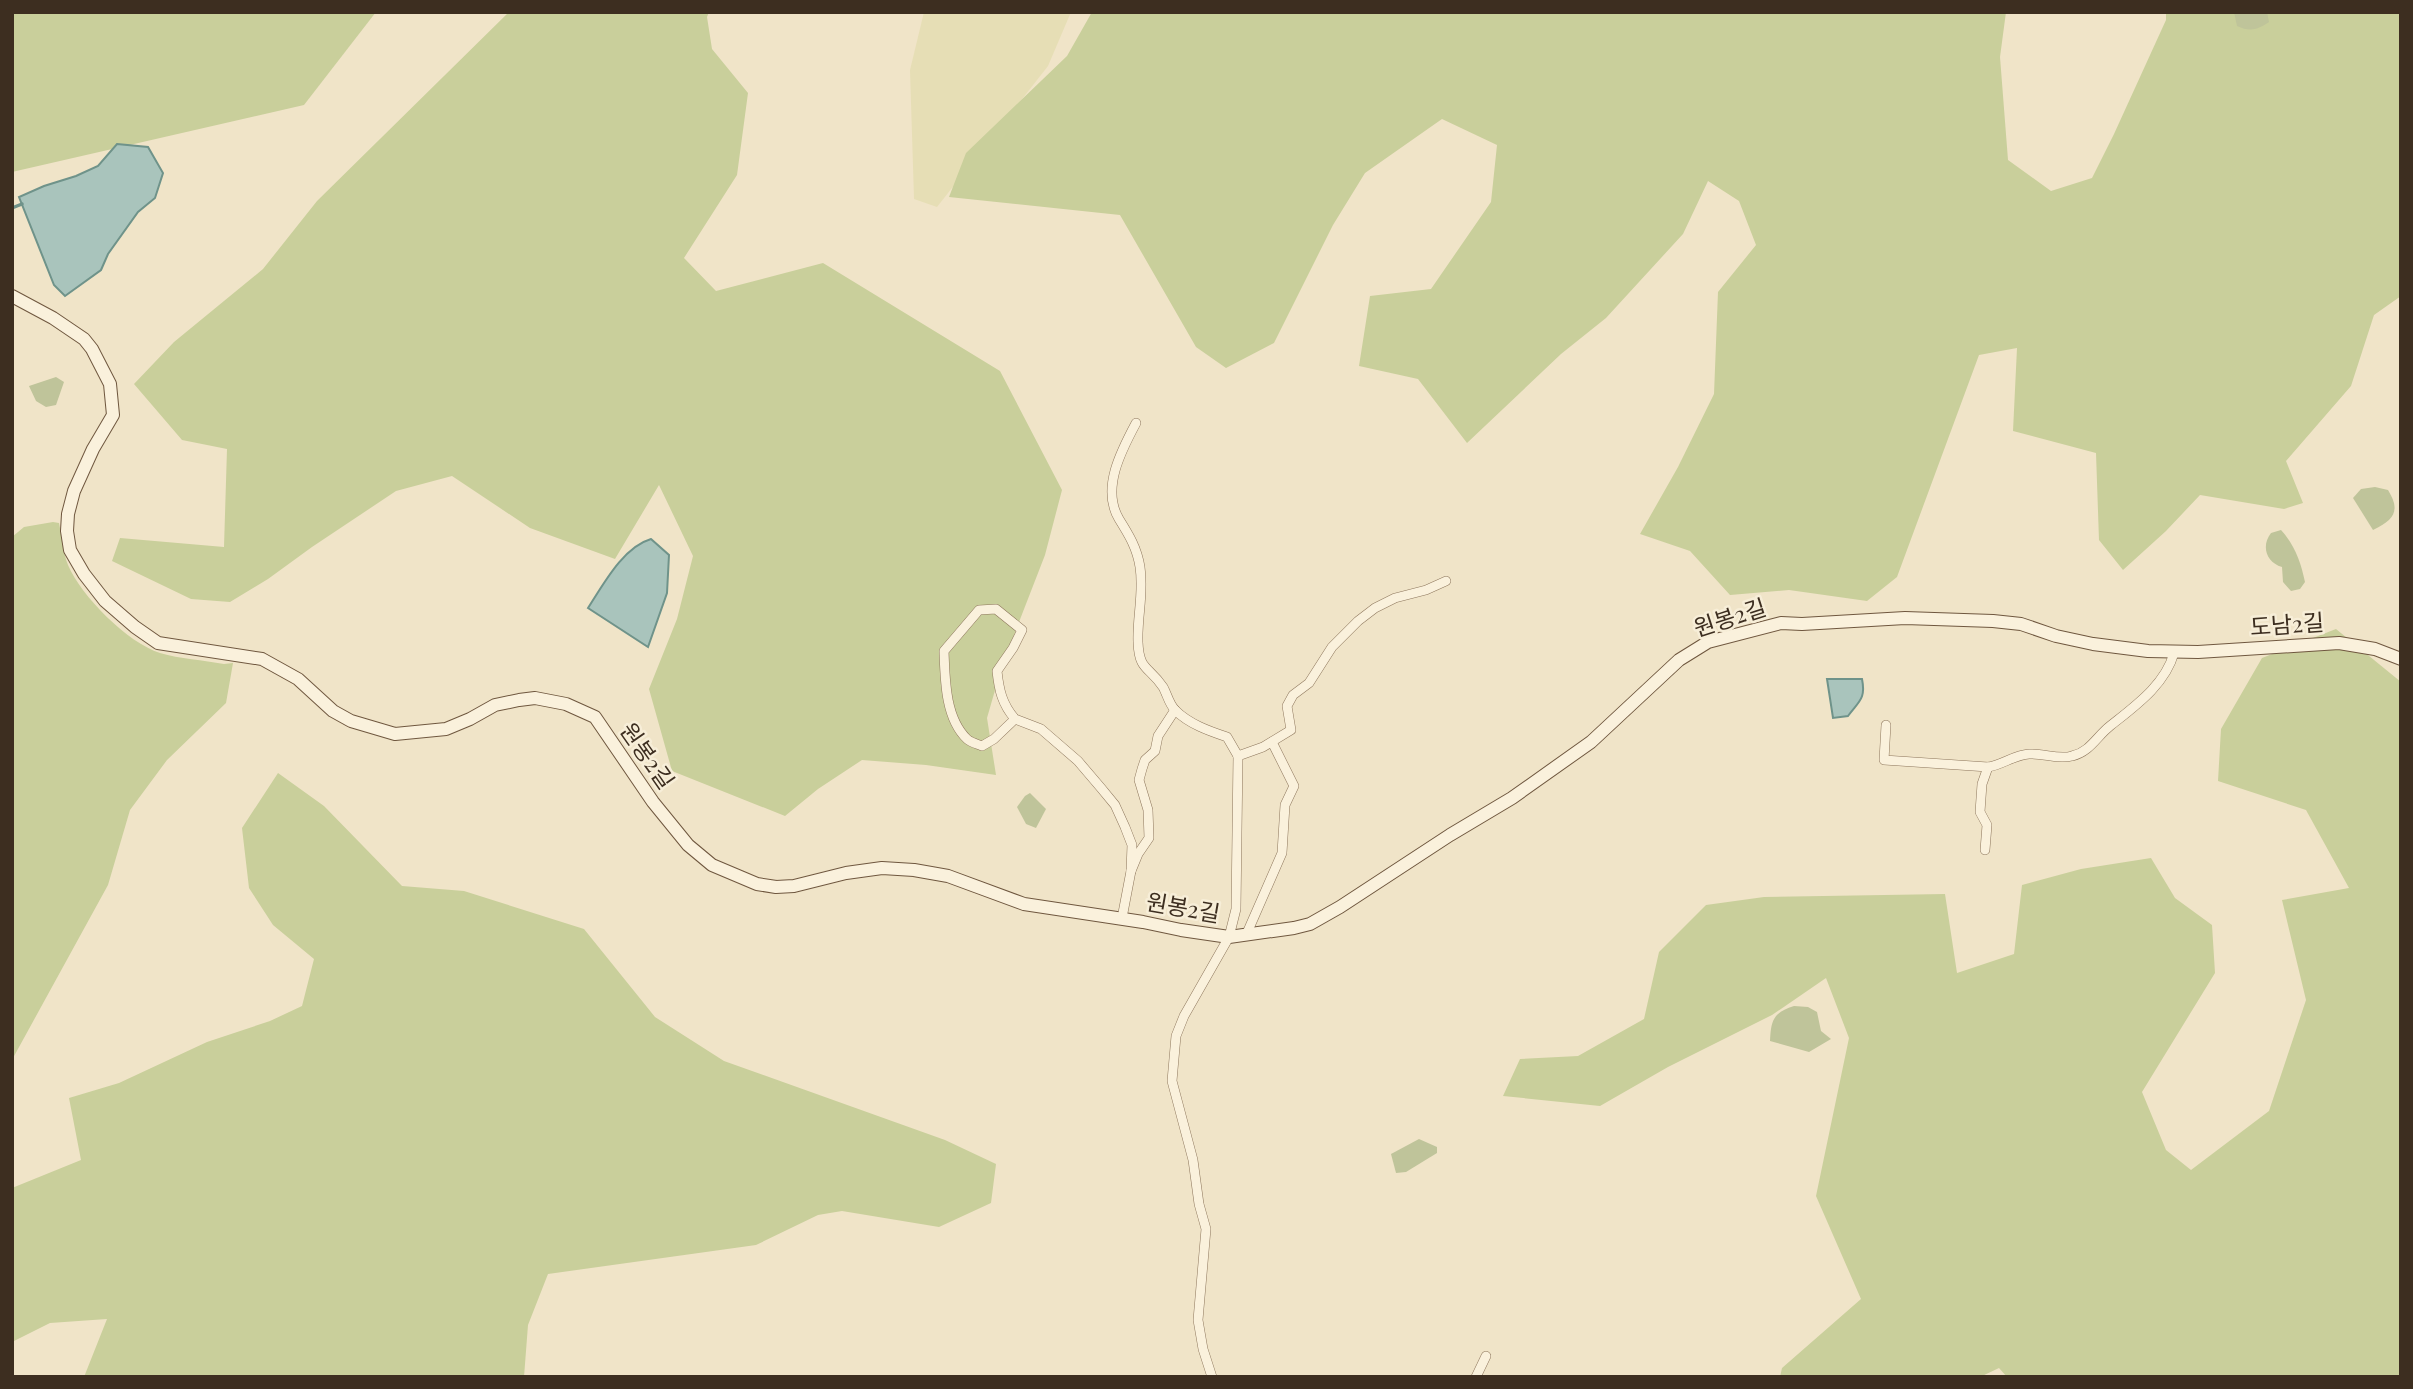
<svg xmlns="http://www.w3.org/2000/svg" width="2413" height="1389" font-family="'Playfair Display','Noto Sans KR',serif">
	<style>
		.farmland { fill: #e6deb5 }
		.green { fill: #c9cf9b }
		.cemetery { fill: #bfc49a }
		.water { fill: #a9c4bc; stroke: #6f938a; stroke-width: 2 }
		.lines { fill: none; stroke-linecap: round; stroke-linejoin: round }
		.stream { stroke: #6f938a; stroke-width: 3.5 }
		.street-casing { stroke: #8d765c; stroke-width: 10 }
		.secondary-casing { stroke: #6f573f; stroke-width: 14 }
		.street { stroke: #faf1dc; stroke-width: 9 }
		.secondary { stroke: #faf1dc; stroke-width: 12 }
		.labels { text-anchor: middle; stroke-width: 5; stroke-linejoin: round; paint-order: stroke }
		.street-label { font-size: 23px; fill: #3d2e20; stroke: #f7eed8 }
	</style>
	<rect width="100%" height="100%" fill="#f0e4c8"/>
	<polygon class="farmland" points="924,12 1071,12 1048,66 937,207 914,199 910,70"/>
	<g class="green">
		<polygon points="12,12 376,12 304,105 12,172"/>
		<polygon points="509,12 709,12 707,17 712,49 748,93 737,175 684,258 716,291 823,263 1000,371 1062,490 1045,555 1002,666 987,718 996,775 926,765 862,760 818,789 785,816 672,771 649,689 677,619 693,556 659,485 615,559 530,528 452,476 396,491 312,547 268,579 230,602 191,599 112,561 120,538 224,547 227,449 182,440 134,384 174,342 263,269 317,201"/>
		<polygon points="1092,12 2006,12 2000,57 2008,160 2051,191 2092,178 2114,134 2166,20 2166,12 2401,12 2401,296 2374,315 2351,386 2286,461 2303,503 2284,509 2200,495 2166,531 2123,570 2099,540 2096,453 2013,431 2017,348 1979,355 1897,577 1867,601 1789,590 1730,595 1690,551 1640,534 1678,467 1714,394 1718,292 1756,245 1739,201 1708,181 1683,234 1606,318 1561,354 1467,443 1418,379 1359,366 1370,296 1431,289 1491,202 1497,145 1442,119 1365,173 1333,225 1274,343 1226,368 1196,347 1120,215 949,197 966,153 1067,56"/>
		<path d="M 53,522 L 59,523 C 62,537 63,553 68,565 C 81,596 128,643 160,653 C 180,659 203,660 224,664 L 233,663 L 226,703 L 167,760 L 130,810 L 108,885 L 13,1058 L 12,537 L 24,527 Z"/>
		<polygon points="2336,629 2401,682 2401,1377 2007,1377 1999,1368 1980,1377 1780,1377 1782,1368 1861,1299 1816,1196 1849,1038 1826,978 1772,1015 1668,1067 1600,1106 1503,1096 1520,1059 1578,1056 1644,1019 1659,952 1706,905 1764,897 1945,894 1957,973 2014,954 2022,885 2081,869 2151,858 2175,898 2212,925 2215,973 2142,1092 2166,1150 2191,1170 2269,1111 2306,1000 2282,900 2349,888 2306,810 2218,781 2221,729 2262,658"/>
		<polygon points="278,773 324,806 402,886 464,891 584,929 655,1017 724,1061 945,1140 996,1164 991,1203 939,1227 842,1211 818,1215 756,1245 548,1274 528,1325 524,1377 84,1377 107,1319 50,1323 12,1342 12,1188 81,1160 69,1098 119,1083 207,1042 270,1021 302,1006 314,959 273,925 249,888 242,828"/>
	</g>
	<g class="cemetery">
		<path d="M 2234,12 L 2267,12 L 2269,22 C 2257,30 2250,32 2237,26 Z"/>
		<polygon points="56,377 64,382 56,405 46,407 36,401 29,386"/>
		<path d="M 2375,487 L 2388,490 C 2401,511 2394,520 2373,530 L 2353,498 L 2361,489 Z"/>
		<path d="M 2281,530 C 2295,545 2301,563 2305,582 L 2300,589 L 2291,591 L 2283,582 L 2282,567 C 2266,562 2261,546 2271,533 Z"/>
		<polygon points="1030,793 1046,809 1036,828 1026,824 1017,807 1025,796"/>
		<path d="M 1794,1006 L 1808,1007 L 1817,1012 L 1821,1031 L 1831,1039 L 1809,1052 L 1770,1041 C 1771,1020 1773,1013 1794,1006 Z"/>
		<polygon points="1419,1139 1437,1147 1437,1153 1406,1172 1396,1173 1391,1154"/>
	</g>
	<g class="water">
		<polygon points="117,144 148,147 163,173 155,198 138,212 108,254 101,270 65,296 54,285 19,197 44,186 76,176 98,166"/>
		<path d="M 651,539 L 669,555 L 667,593 L 648,647 L 588,608 C 603,585 623,547 651,539 Z"/>
		<path d="M 1827,679 L 1862,679 C 1866,699 1859,701 1848,716 L 1833,718 Z"/>
	</g>
	<g class="lines">
		<polyline class="stream" points="12,208 22,204"/>
		<g class="street-casing">
			<g id="street">
				<path d="M 1136,423 C 1121,451 1101,489 1119,519 C 1129,535 1137,548 1140,567 C 1144,593 1137,617 1138,642 C 1139,671 1149,666 1163,687 C 1167,694 1169,704 1175,710 C 1189,724 1209,731 1227,737 L 1238,756"/>
				<path d="M 1015,719 C 1002,704 999,690 997,671 L 1013,648 L 1022,630 L 996,609 L 979,610 L 944,651 C 945,679 945,718 967,739 C 970,742 977,744 982,746 L 994,739 L 1015,719 L 1041,729 L 1078,761 L 1101,788 L 1115,805 L 1125,827 L 1132,845 L 1131,871"/>
				<path d="M 1886,725 L 1884,760 L 1988,767 C 2002,765 2014,755 2029,754 C 2044,753 2058,760 2072,756 C 2090,752 2097,736 2110,726 C 2135,706 2165,685 2174,653"/>
				<polyline points="1985,850 1987,825 1980,812 1982,784 1988,767"/>
				<polyline points="1122,918 1131,871 1138,854 1149,838 1148,810 1139,780 1142,769 1145,760 1155,751 1158,736 1175,710"/>
				<polyline points="1247,933 1282,853 1285,805 1294,786 1272,742"/>
				<polyline points="1212,1377 1203,1349 1198,1320 1206,1229 1199,1204 1193,1160 1172,1081 1176,1036 1184,1016 1229,937 1236,909 1238,756 1263,747 1291,730 1287,706 1293,695 1309,683 1332,647 1358,621 1375,608 1395,598 1426,590 1446,581"/>
				<polyline points="1476,1377 1486,1356"/>
			</g>
		</g>
		<g class="secondary-casing">
			<polyline id="secondary" points="12,296 53,318 84,339 92,349 110,384 113,415 93,449 74,491 68,514 67,531 70,550 84,574 105,601 135,627 158,643 262,659 298,679 333,711 351,721 395,734 446,729 470,719 495,705 519,700 535,698 566,704 595,717 653,802 688,845 712,865 757,884 776,887 794,886 846,873 882,868 914,870 948,876 1024,904 1143,922 1181,930 1229,937 1294,928 1310,924 1340,907 1450,835 1512,798 1591,742 1679,660 1708,642 1781,623 1802,624 1905,618 1993,621 2021,624 2056,636 2093,644 2148,651 2198,652 2339,643 2375,649 2401,659"/>
		</g>
		<use href="#street" class="street"/>
		<use href="#secondary" class="secondary"/>
	</g>
	<g class="labels">
		<g class="street-label">
			<text transform="translate(1730 618) rotate(-18)" y="8">원봉2길</text>
			<text transform="translate(2287 625) rotate(-4)" y="8">도남2길</text>
			<text transform="translate(647 756) rotate(55)" y="8">원봉2길</text>
			<text transform="translate(1183 908) rotate(10)" y="8">원봉2길</text>
		</g>
	</g>
	<rect width="2413" height="1389" fill="none" stroke="#3d2e20" stroke-width="28"/>
</svg>
